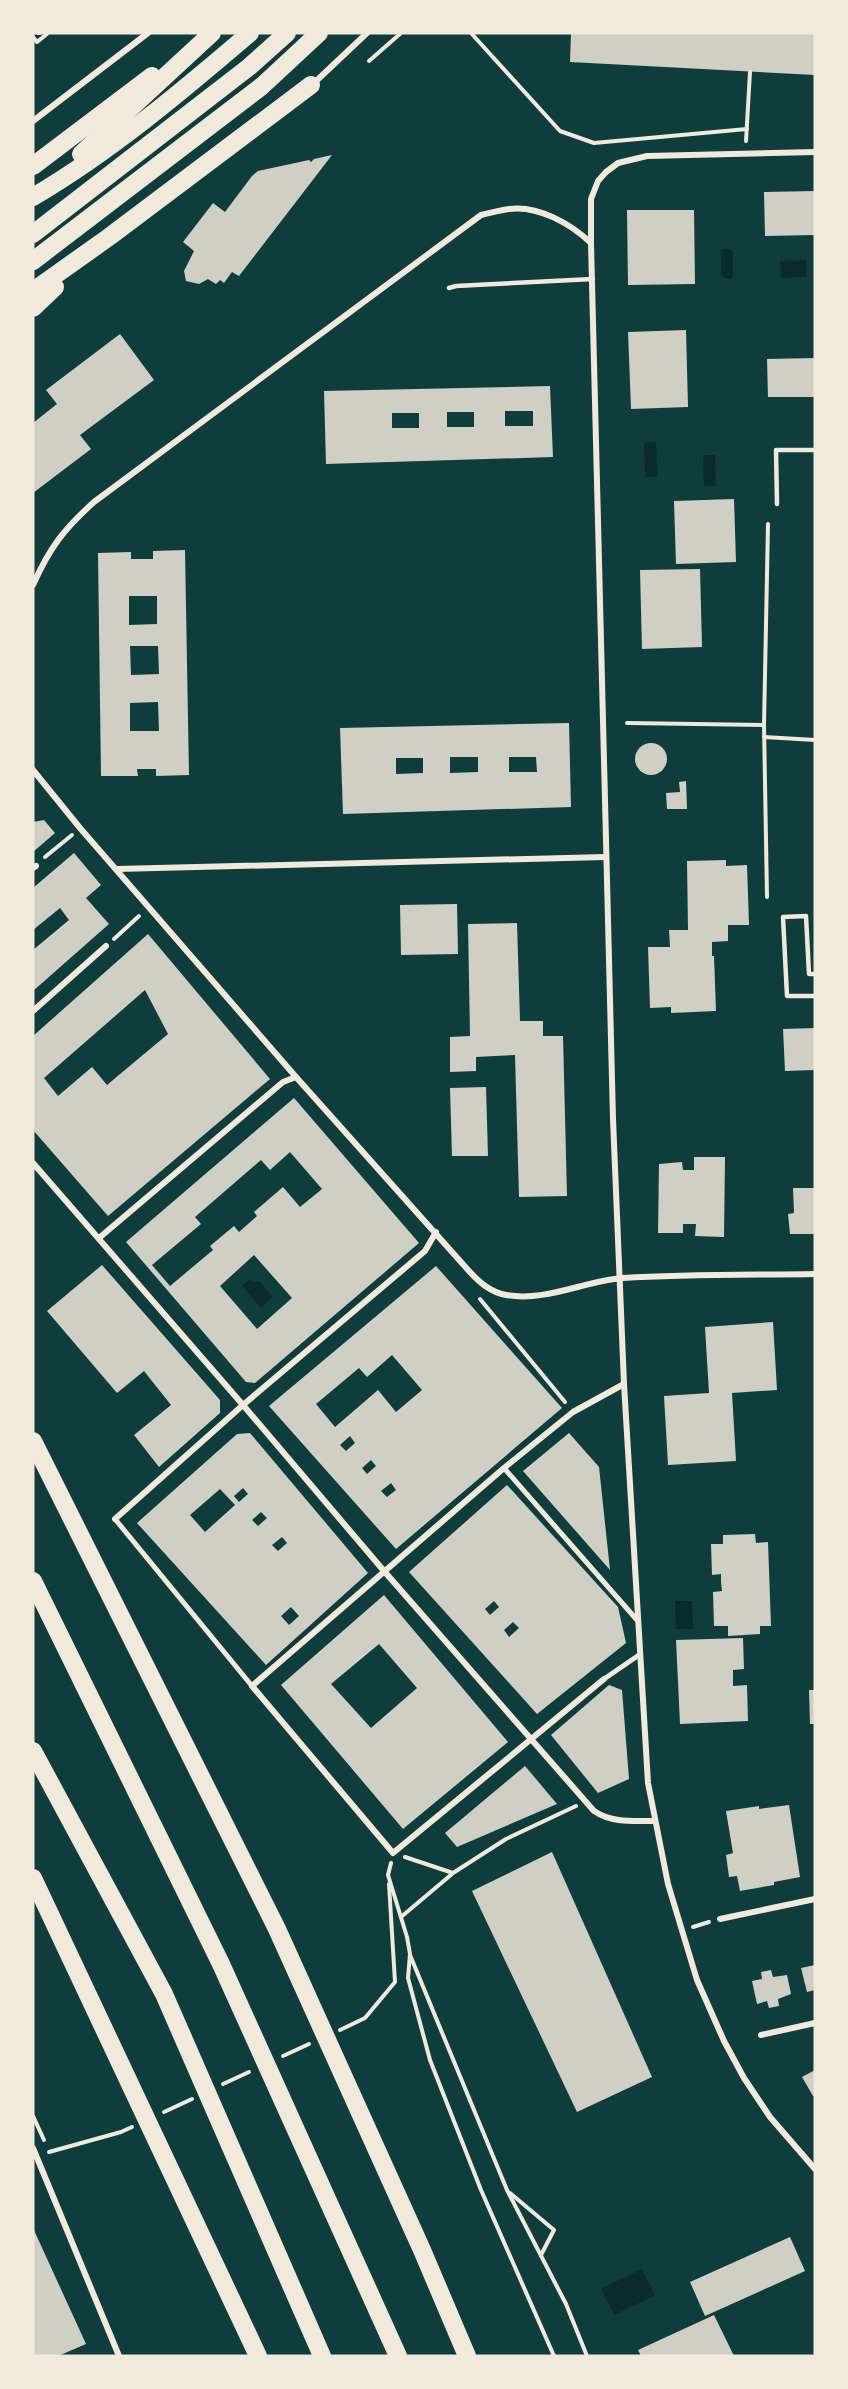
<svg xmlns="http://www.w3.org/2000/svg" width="848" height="2389" font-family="'Source Sans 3',sans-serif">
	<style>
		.water { fill: #0a2a2b }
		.building { fill: #cfcfc3; fill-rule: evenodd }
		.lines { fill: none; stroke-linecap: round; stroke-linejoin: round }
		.path { stroke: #f1e9da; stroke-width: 4 }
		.service { stroke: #f1e9da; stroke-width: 4.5 }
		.pedestrian { stroke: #f1e9da; stroke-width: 5 }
		.minor { stroke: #f1e9da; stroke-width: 6 }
		.motorway { stroke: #f1e9da; stroke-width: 18 }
	</style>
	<rect width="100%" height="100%" fill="#0f3d3e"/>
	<g class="water">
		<polygon points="723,249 730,249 733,252 733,277 730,279 721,277 721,252"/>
		<polygon points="806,260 807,277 781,278 780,261"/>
		<polygon points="656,442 658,476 645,477 644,443"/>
		<polygon points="703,455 715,455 716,486 704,486"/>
		<polygon points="249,1280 253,1282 259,1281 273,1297 261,1308 242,1286"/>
		<polygon points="675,1601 692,1601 693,1629 676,1629"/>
		<polygon points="642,2269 655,2295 614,2315 601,2289"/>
	</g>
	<g class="building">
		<polygon points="571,33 815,33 815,75 570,62"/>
		<polygon points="332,155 239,276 232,272 224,283 220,280 216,284 208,279 199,284 186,281 184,271 194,251 183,242 213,203 225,212 252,176 258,171 309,160 311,162 314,159"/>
		<polygon points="815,191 815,235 765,236 764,192"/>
		<polygon points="627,210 694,210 695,284 628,285"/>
		<polygon points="686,330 688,407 631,409 628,332"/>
		<polygon points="120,334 154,380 80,435 91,449 33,493 33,423 57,404 46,390"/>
		<polygon points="815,358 815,397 768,397 767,359"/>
		<path d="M 550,386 L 553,457 L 326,464 L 324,391 ZM 505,411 L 533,411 L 533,426 L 505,426 ZM 447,412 L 474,412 L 474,427 L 447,427 ZM 392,413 L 419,413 L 419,428 L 392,428 Z"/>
		<polygon points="734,499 736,562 676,564 674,501"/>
		<path d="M 185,550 L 189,775 L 156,776 L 156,769 L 137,769 L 138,776 L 101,776 L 98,553 L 131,552 L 131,559 L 153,559 L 153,551 ZM 129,596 L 157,596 L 157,624 L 129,625 ZM 130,646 L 158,646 L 159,674 L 131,675 ZM 158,702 L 159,731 L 130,731 L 130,703 Z"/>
		<polygon points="700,569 702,647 642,649 640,570"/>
		<path d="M 569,723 L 571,807 L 343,814 L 340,728 ZM 450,757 L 478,757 L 478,772 L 450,773 ZM 509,757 L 536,757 L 537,772 L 509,772 ZM 396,758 L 423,758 L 423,773 L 396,774 Z"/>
		<circle cx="651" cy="759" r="16"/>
		<polygon points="686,781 687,809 667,809 666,793 680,792 679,782"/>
		<polygon points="44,820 55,833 33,852 33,822"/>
		<polygon points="74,853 101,885 86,898 109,924 33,991 33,950 69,920 60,908 33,930 33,888"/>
		<polygon points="726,860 726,866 747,865 749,925 728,925 728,941 712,942 712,956 714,956 716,1011 671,1013 671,1007 650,1008 648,947 670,947 669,930 688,930 687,861"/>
		<polygon points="457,904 458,954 401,955 400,905"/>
		<polygon points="517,923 520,1021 543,1021 543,1036 563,1036 567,1196 519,1197 515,1055 476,1057 476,1071 450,1072 450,1037 470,1036 468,924"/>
		<path d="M 148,934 L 270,1079 L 108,1216 L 33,1130 L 33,1036 ZM 145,990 L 168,1034 L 107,1085 L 92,1067 L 58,1096 L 44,1078 Z"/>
		<polygon points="815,1028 815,1070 785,1071 783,1029"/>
		<polygon points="486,1087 488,1156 452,1156 450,1088"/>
		<path d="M 294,1098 L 419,1243 L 255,1383 L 246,1382 L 126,1242 ZM 290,1152 L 322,1189 L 300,1207 L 283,1187 L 254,1212 L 257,1216 L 239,1232 L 234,1226 L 210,1246 L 213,1250 L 170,1286 L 152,1265 L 201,1224 L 195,1217 L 261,1160 L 270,1170 ZM 254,1255 L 292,1298 L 257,1329 L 220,1286 Z"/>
		<polygon points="694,1157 725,1157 724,1237 695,1236 696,1224 683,1224 683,1233 658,1233 659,1164 682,1162 683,1170 694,1170"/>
		<polygon points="793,1188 815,1188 815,1234 790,1234 788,1214 794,1213"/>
		<polygon points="102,1265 220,1400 220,1413 159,1467 134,1435 171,1405 144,1371 117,1393 47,1311"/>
		<path d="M 436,1266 L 562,1408 L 396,1549 L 269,1406 ZM 392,1355 L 422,1390 L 396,1412 L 378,1390 L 335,1427 L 316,1404 L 359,1368 L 367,1377 ZM 350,1436 L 355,1443 L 346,1451 L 340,1445 ZM 371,1460 L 376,1466 L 367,1474 L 362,1468 ZM 391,1483 L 396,1490 L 387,1497 L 381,1491 Z"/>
		<polygon points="773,1322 777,1390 732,1393 736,1461 668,1465 664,1396 709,1393 705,1327"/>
		<path d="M 250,1433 L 368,1573 L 266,1665 L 137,1523 L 237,1434 ZM 243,1488 L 248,1494 L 239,1502 L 234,1496 ZM 220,1489 L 235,1505 L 205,1532 L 190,1515 ZM 261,1512 L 267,1518 L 258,1526 L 252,1520 ZM 282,1537 L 287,1543 L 278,1551 L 272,1545 ZM 291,1607 L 299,1616 L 289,1625 L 281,1616 Z"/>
		<polygon points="569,1433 599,1467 610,1570 523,1471"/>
		<path d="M 507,1485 L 618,1607 L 626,1643 L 537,1714 L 409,1572 ZM 494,1601 L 499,1607 L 490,1615 L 485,1609 ZM 513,1622 L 519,1628 L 509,1637 L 504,1630 Z"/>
		<polygon points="755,1534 756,1543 768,1542 771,1626 760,1626 760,1634 728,1636 728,1626 714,1626 713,1592 722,1591 721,1582 721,1574 712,1575 711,1544 723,1544 723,1535"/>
		<path d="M 384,1595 L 508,1742 L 403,1829 L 281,1685 ZM 379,1644 L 417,1688 L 371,1728 L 331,1684 Z"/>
		<polygon points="743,1638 744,1669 733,1670 733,1686 747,1685 748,1721 680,1724 676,1640"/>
		<polygon points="609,1685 622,1690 629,1779 598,1793 551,1735"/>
		<polygon points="809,1690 815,1690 815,1724 810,1724"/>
		<polygon points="525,1766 557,1804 457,1847 445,1833"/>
		<polygon points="789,1805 800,1877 774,1882 774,1885 740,1891 737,1876 729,1877 726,1855 733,1853 726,1811 759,1806 759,1809"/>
		<polygon points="552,1852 652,2077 577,2112 472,1891"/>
		<polygon points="815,1965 815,1990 807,1992 801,1968"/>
		<polygon points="771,1970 773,1977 787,1975 791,1994 778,1999 779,2006 769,2008 767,2001 757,2004 752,1981 762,1979 761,1972"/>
		<polygon points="815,2070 815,2095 813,2096 802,2077"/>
		<polygon points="33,2228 86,2344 58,2356 33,2356"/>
		<polygon points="790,2237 805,2271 705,2316 690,2282"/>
		<polygon points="714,2315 734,2356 641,2356 638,2350"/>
	</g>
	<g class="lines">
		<g class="path">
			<polyline points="38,33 40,33"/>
			<polyline points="471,33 560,131 594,143 747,129"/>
			<polyline points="33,37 37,42 48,33"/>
			<polyline points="369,61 401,33"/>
			<polyline points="746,141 750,72"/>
			<polyline points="627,723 764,725"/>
			<polyline points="764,737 815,740"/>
			<polyline points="45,857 72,835"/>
			<polyline points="767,897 764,725 768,524"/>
			<polyline points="114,939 139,916"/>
			<polyline points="480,1299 565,1402"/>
			<polyline points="405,1857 453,1873 506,1839 576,1806"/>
			<polyline points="391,1863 388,1875 407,1937 410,1954 408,1978 430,2060 481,2190 554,2356"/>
			<polyline points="401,1917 452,1874"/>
			<polyline points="693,1927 709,1922"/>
			<polyline points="410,1955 507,2190 566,2304 587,2356"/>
			<polyline points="340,2030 365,2018 395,1982 389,1884"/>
			<polyline points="283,2056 309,2044"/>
			<polyline points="223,2084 249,2072"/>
			<polyline points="164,2112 192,2099"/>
			<polyline points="33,2116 44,2140"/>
			<polyline points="49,2152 121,2132 132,2127"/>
			<polyline points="510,2193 554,2230 541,2255"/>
		</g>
		<g class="service">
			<polyline points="449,288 456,286 593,279"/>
			<polyline points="777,504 776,450 815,450"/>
			<polyline points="815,974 809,974 806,916 783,917 787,996 815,996"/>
		</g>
		<g class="pedestrian">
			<polyline points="504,1468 637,1620"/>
			<polyline points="115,1519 252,1686"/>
			<polyline points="604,1679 639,1655"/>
		</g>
		<g class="minor">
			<polyline points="314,83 367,33"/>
			<polyline points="33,121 148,33"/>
			<polyline points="815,152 647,156 618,163 606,172 598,181 591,199 591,243 613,1119 624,1384 648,1783 668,1884 697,1980 724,2041 744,2078 770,2117 815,2169"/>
			<path d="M 33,585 C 50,547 64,529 94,502 L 481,215 C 491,213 500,210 509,209 C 538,205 571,224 591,243"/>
			<path d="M 33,770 L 80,828 L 296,1077 L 469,1271 C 479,1282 490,1292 506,1295 C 546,1302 584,1281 623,1278 C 687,1274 751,1275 815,1274"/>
			<polyline points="33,868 36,866"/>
			<polyline points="117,869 605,857"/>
			<polyline points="33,1011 106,946"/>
			<path d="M 33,1163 L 243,1405 L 384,1571 L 594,1811 C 612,1823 632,1821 654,1821"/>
			<polyline points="99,1238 283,1082 296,1077"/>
			<polyline points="115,1519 243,1405 425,1251 436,1232"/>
			<polyline points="604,1679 393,1853 252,1686 504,1468 573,1412 624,1384"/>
			<polyline points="720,1919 815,1899"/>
			<polyline points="761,2035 815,2023"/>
			<polyline points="33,2148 119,2356"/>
		</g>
		<g class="motorway">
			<polyline points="81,154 212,33"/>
			<polyline points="33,166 152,76"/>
			<path d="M 33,197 C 111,151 181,92 250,33"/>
			<polyline points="33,234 249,67 287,33"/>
			<polyline points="33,261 262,86 319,33"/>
			<polyline points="33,291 109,237 311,85"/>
			<polyline points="33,308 55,287"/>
			<polyline points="33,1441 277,1929 422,2250 467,2356"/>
			<polyline points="33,1581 221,1964 398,2356"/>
			<polyline points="33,1751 164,1994 322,2356"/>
			<polyline points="33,1878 258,2356"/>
		</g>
	</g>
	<rect width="848" height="2389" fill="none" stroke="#f1e9da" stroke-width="69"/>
</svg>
